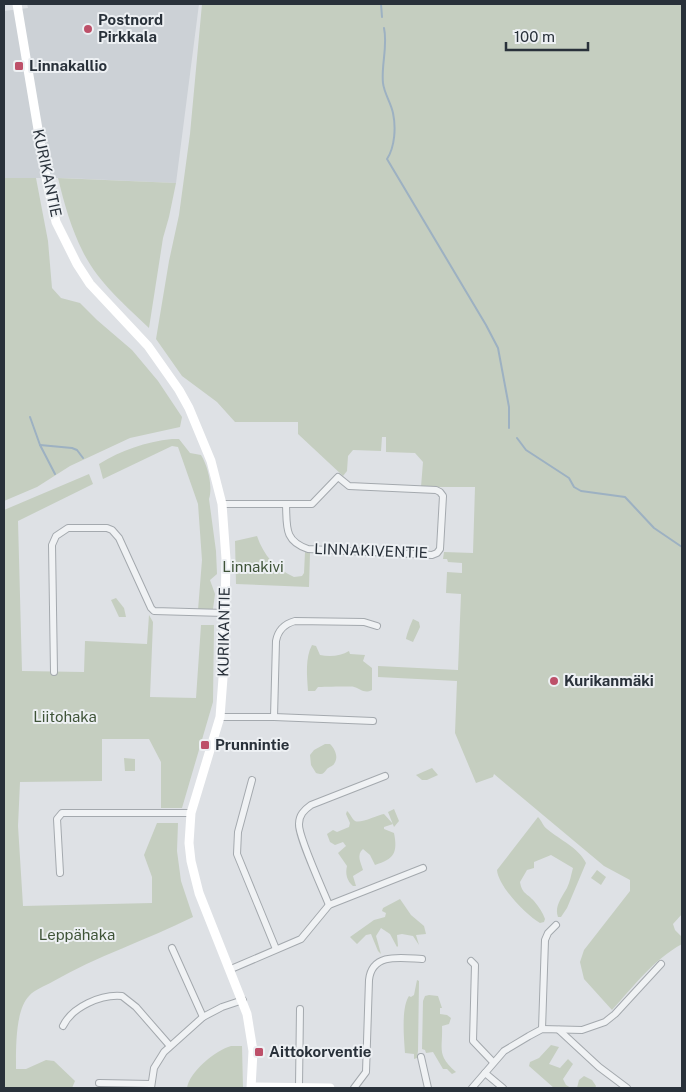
<svg xmlns="http://www.w3.org/2000/svg" width="686" height="1092" font-family="'Public Sans',sans-serif">
	<style>
		.built { fill: #ccd1d6 }
		.green { fill: #c5cec0 }
		.lines { fill: none; stroke-linecap: round; stroke-linejoin: round }
		.stream { stroke: #9db1c2; stroke-width: 2 }
		.street-casing { stroke: #a4a9ae; stroke-width: 8 }
		.street { stroke: #f0f2f4; stroke-width: 6 }
		.secondary { stroke: #fff; stroke-width: 9 }
		.poi-dot { fill: #bd5069; stroke: #edf0f3; stroke-width: 2 }
		.labels { text-anchor: middle; stroke-width: 4; stroke-linejoin: round; paint-order: stroke }
		.poi-label { font-size: 15px; font-weight: bold; fill: #29313a; stroke: #edf0f3; text-anchor: start }
		.street-label { font-size: 15px; fill: #29313a; stroke: #edf0f3 }
		.park-label { font-size: 15px; fill: #3f5438; stroke: #edf0f3 }
	</style>
	<rect width="100%" height="100%" fill="#dee1e5"/>
	<polygon class="built" points="27,4 199,4 176,183 64,178 4,178 4,11 28,8"/>
	<g class="green">
		<path d="M 202,4 L 682,4 L 682,914 L 673,924 L 675,930 L 682,937 L 682,944 C 653,960 634,986 612,1010 L 584,979 L 580,962 L 584,950 L 630,891 L 630,880 L 604,866 L 494,774 L 493,777 L 476,783 L 455,733 L 457,681 L 378,677 L 378,666 L 458,670 L 461,594 L 446,593 L 447,572 L 462,573 L 462,563 L 448,562 L 447,559 L 443,559 L 444,552 L 473,553 L 475,487 L 421,487 L 423,462 L 415,453 L 386,452 L 386,437 L 382,437 L 381,451 L 353,450 L 348,456 L 347,471 L 343,476 L 298,434 L 298,422 L 235,422 L 217,402 L 182,376 L 156,339 L 169,261 L 179,215 L 190,134 Z"/>
		<polygon points="4,178 36,178 48,241 52,288 61,298 80,303 97,320 132,350 158,381 182,417 180,427 130,438 70,466 37,487 4,501"/>
		<path d="M 58,178 L 176,183 L 169,217 L 163,238 L 149,328 C 125,305 98,282 83,252 C 71,228 64,203 58,178 Z"/>
		<path d="M 172,439 L 179,439 L 190,453 L 201,455 C 208,466 213,487 209,499 L 216,551 L 217,574 L 210,580 L 215,594 L 213,609 L 198,610 L 202,560 L 198,504 L 178,447 L 172,446 L 103,479 L 99,464 C 122,450 145,442 172,439 Z"/>
		<path d="M 89,474 L 93,484 L 18,521 L 22,671 L 84,672 L 85,641 L 147,644 L 149,615 L 153,622 L 150,697 L 196,698 L 201,625 L 214,625 L 213,702 L 182,808 L 161,808 L 161,762 L 149,739 L 102,739 L 102,781 L 20,782 L 18,826 L 23,906 L 152,903 L 152,877 L 144,855 L 157,823 L 178,823 L 177,851 L 181,881 L 193,917 C 147,940 97,956 52,982 C 45,986 34,990 29,996 C 15,1010 16,1050 16,1069 L 26,1069 L 46,1060 L 54,1061 L 75,1081 L 72,1088 L 4,1088 L 4,510 Z"/>
		<path d="M 257,536 C 264,556 275,568 294,577 L 302,576 L 304,573 L 305,552 L 310,553 L 309,587 L 236,584 L 235,541 Z"/>
		<polygon points="116,598 124,608 126,617 119,617 111,600"/>
		<path d="M 413,619 L 419,622 L 420,627 L 413,642 L 406,639 C 406,636 411,623 413,619 Z"/>
		<path d="M 312,645 L 316,646 L 320,655 C 330,657 341,656 349,651 L 350,654 L 365,655 L 363,661 L 372,668 L 372,690 C 364,694 361,689 354,687 C 351,686 321,687 318,687 L 315,691 L 308,691 C 307,676 305,658 312,645 Z"/>
		<path d="M 325,744 L 330,744 C 335,749 339,757 334,764 C 333,766 329,767 327,769 C 323,774 323,775 316,773 L 311,765 L 310,755 L 314,750 Z"/>
		<polygon points="124,758 135,759 135,771 125,771"/>
		<polygon points="432,768 438,775 427,780 422,780 416,775"/>
		<polygon points="394,809 399,821 394,827 388,812"/>
		<path d="M 347,811 C 350,813 352,819 355,821 C 360,824 378,815 384,814 L 393,824 L 384,827 L 384,829 L 394,833 C 398,853 394,859 375,865 L 370,855 L 363,849 C 356,855 361,863 363,870 L 353,876 L 356,886 L 353,886 C 347,881 345,874 347,866 L 338,853 L 346,846 L 343,842 L 335,845 L 330,842 L 327,834 L 333,830 L 337,832 L 349,827 L 350,823 L 346,814 Z"/>
		<path d="M 538,817 C 542,821 543,826 547,829 C 560,840 579,848 586,863 L 567,908 L 561,917 L 558,917 C 554,907 562,897 567,888 C 570,882 571,875 573,868 L 551,855 L 534,862 L 534,868 L 527,870 L 520,882 C 522,894 527,893 534,901 C 539,907 543,913 545,919 L 544,922 L 540,923 C 526,915 498,886 497,870 Z"/>
		<polygon points="597,870 606,877 601,885 591,878"/>
		<polygon points="400,899 411,915 424,926 426,934 416,935 419,945 413,936 402,934 397,935 398,946 397,947 390,934 381,928 376,936 381,954 378,951 371,934 366,935 357,944 350,937 374,920 385,917 386,913 382,911 383,908"/>
		<path d="M 417,980 L 419,981 L 418,1051 L 417,1058 L 414,1059 L 414,1054 L 405,1053 C 404,1038 401,1008 409,996 L 411,997 L 414,995 Z"/>
		<path d="M 429,995 L 438,996 L 442,1008 L 440,1008 L 440,1014 L 447,1015 L 451,1018 L 449,1024 L 442,1026 C 443,1050 436,1054 456,1072 L 452,1074 L 447,1069 L 443,1069 L 433,1052 L 426,1053 L 425,1050 L 422,1049 L 423,1001 L 425,996 Z"/>
		<polygon points="551,1045 559,1047 549,1064 560,1068 568,1059 573,1064 563,1079 566,1085 571,1088 554,1088 529,1066 530,1062 539,1058"/>
		<path d="M 231,1046 L 242,1046 L 243,1088 L 187,1088 C 189,1072 216,1050 231,1046 Z"/>
		<polygon points="584,1076 592,1080 596,1086 595,1088 577,1088 579,1080"/>
	</g>
	<g class="lines">
		<g class="stream">
			<polyline points="381,4 382,17"/>
			<path d="M 384,28 C 388,46 381,65 383,83 C 384,93 391,103 393,113 C 396,127 395,147 387,159 L 486,325 L 498,348 L 509,407 L 509,428"/>
			<polyline points="30,417 40,445 55,474"/>
			<polyline points="517,438 526,450 569,478 574,487 581,491 625,497 654,528 682,547"/>
			<polyline points="40,445 72,448 77,450 83,458"/>
		</g>
		<g class="street-casing">
			<g id="street">
				<path d="M 222,504 L 312,504 L 338,477 L 349,486 L 436,490 L 440,492 L 443,496 L 440,549 L 437,553 L 432,555 L 308,549 C 284,541 287,527 286,505"/>
				<polyline points="54,672 52,545 56,536 68,528 107,528 112,530 119,538 151,608 154,611 224,613"/>
				<polyline points="220,717 274,717 373,721"/>
				<path d="M 274,717 L 276,641 C 278,630 284,624 295,621 L 364,622 L 377,626"/>
				<polyline points="252,780 238,832 237,854 276,949"/>
				<polyline points="60,873 57,819 62,813 191,813"/>
				<path d="M 329,905 C 323,890 298,836 299,824 C 299,815 304,810 311,805 L 385,776"/>
				<polyline points="172,948 203,1017"/>
				<polyline points="471,961 475,965 473,1041 493,1062"/>
				<polyline points="231,969 301,939 329,905 423,868"/>
				<path d="M 63,1026 C 72,1007 101,994 122,996 L 136,1007 L 170,1046"/>
				<polyline points="542,1029 545,940 548,933 556,925"/>
				<polyline points="559,1030 599,1067 627,1088"/>
				<polyline points="421,1057 428,1088"/>
				<polyline points="485,1073 503,1088"/>
				<polyline points="99,1083 151,1084"/>
				<polyline points="299,1086 300,1009"/>
				<polyline points="151,1088 154,1068 164,1052 203,1017 222,1007 243,1000"/>
				<path d="M 354,1088 L 366,1072 L 369,980 C 372,952 402,958 422,959"/>
				<polyline points="472,1088 504,1051 529,1036 542,1029 582,1030 605,1022 615,1014 661,964"/>
			</g>
		</g>
		<use href="#street" class="street"/>
		<g class="secondary">
			<polyline points="17,4 47,183 56,222 77,264 90,284 148,346 179,390 189,408 211,461 222,504 226,559 224,665 220,717 191,813 189,843 191,861 199,893 247,1014 253,1051 251,1088"/>
			<polyline points="252,1087 330,1088"/>
		</g>
	</g>
	<g class="poi-dot">
		<circle cx="88" cy="29" r="5"/>
		<rect x="14" y="61" width="10" height="10" rx="2.5"/>
		<circle cx="554" cy="681" r="5"/>
		<rect x="200" y="740" width="10" height="10" rx="2.5"/>
		<rect x="254" y="1047" width="10" height="10" rx="2.5"/>
	</g>
	<g class="labels">
		<g class="poi-label">
			<text x="98" y="25">Postnord<tspan x="98" dy="17">Pirkkala</tspan></text>
			<text x="29" y="71">Linnakallio</text>
			<text x="564" y="686">Kurikanmäki</text>
			<text x="215" y="750">Prunnintie</text>
			<text x="269" y="1057">Aittokorventie</text>
		</g>
		<g class="street-label">
			<text transform="translate(47 173) rotate(78)" y="5">KURIKANTIE</text>
			<text transform="translate(371 551) rotate(2)" y="5">LINNAKIVENTIE</text>
			<text transform="translate(224 632) rotate(-89)" y="5">KURIKANTIE</text>
		</g>
		<g class="park-label">
			<text x="253" y="572">Linnakivi</text>
			<text x="65" y="722">Liitohaka</text>
			<text x="77" y="940">Leppähaka</text>
		</g>
	</g>
	<rect width="686" height="1092" fill="none" stroke="#29313a" stroke-width="10"/>
	<path d="M506 42v8h82v-8" fill="none" stroke="#29313a" stroke-width="2.5"/>
	<text x="514" y="42" font-size="15" fill="#29313a" stroke="#edf0f3" stroke-width="4" paint-order="stroke">100 m</text>
</svg>
